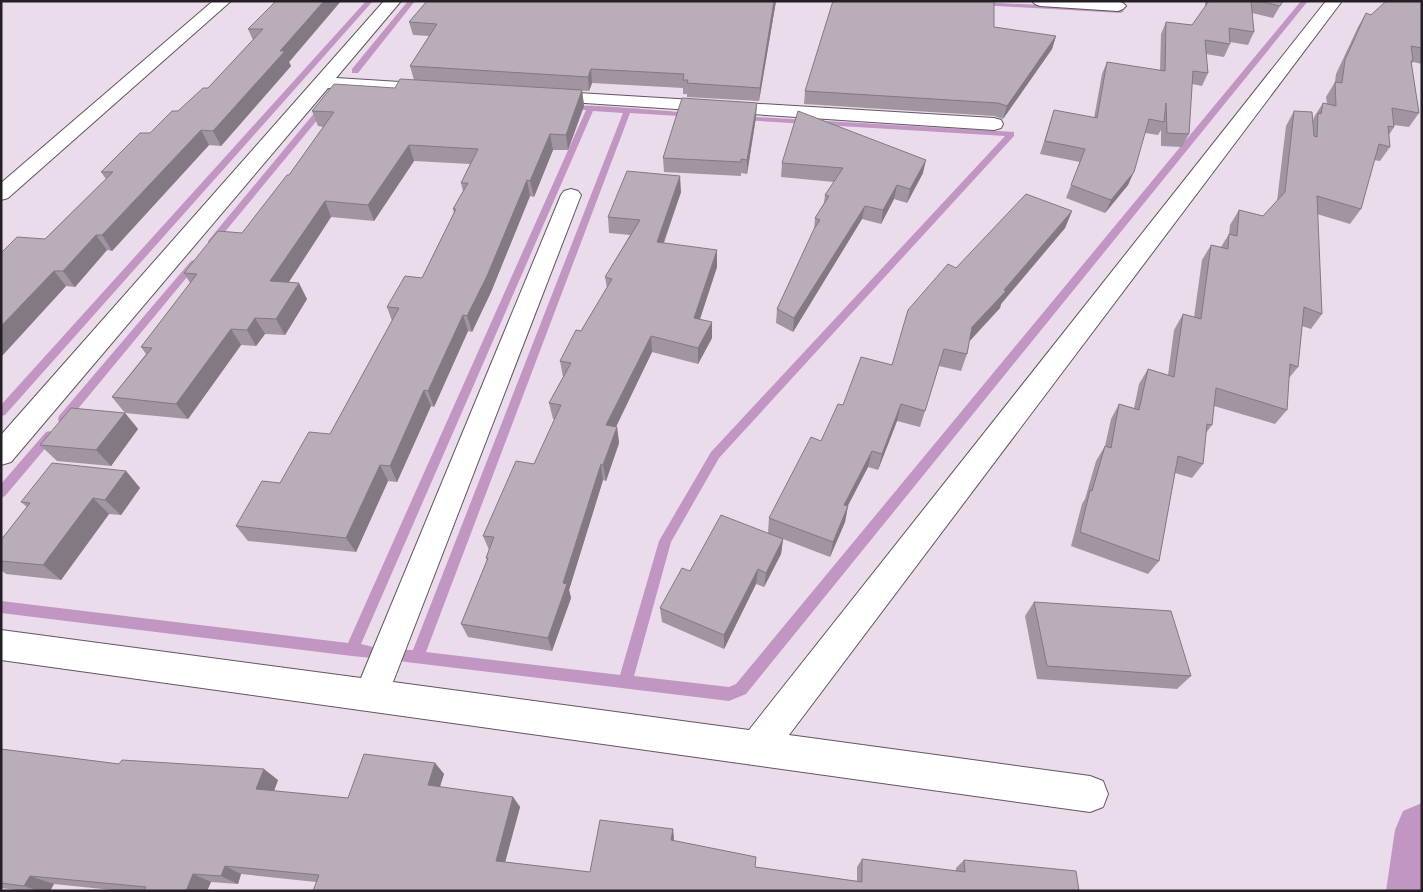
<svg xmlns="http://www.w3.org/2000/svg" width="1423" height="892" font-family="Mulish,sans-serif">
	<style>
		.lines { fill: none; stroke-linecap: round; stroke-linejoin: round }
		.stream { fill: #c296c2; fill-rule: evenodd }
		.canal { fill: #c296c2; fill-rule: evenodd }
		.minor-casing { stroke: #615661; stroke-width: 2 }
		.minor { fill: #fff; fill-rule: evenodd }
		.wall { fill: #a095a0 }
		.shaded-wall { fill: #827982 }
		.building { fill: #baadba; stroke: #827982 }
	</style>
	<rect width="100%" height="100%" fill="#eadcea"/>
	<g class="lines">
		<g class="stream">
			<polygon points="366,1 373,1 5,415 1,416 1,405"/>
			<polygon points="408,1 415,1 358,73 352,73 352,69"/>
			<path d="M 1301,1 L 1308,1 L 746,694 L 729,701 L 406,662 L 401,661 L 399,656 L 401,651 L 406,650 L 413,650 L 623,113 L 593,111 L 361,644 L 377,648 L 379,652 L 377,656 L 372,658 L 352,656 L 1,613 L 1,601 L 348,643 L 586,110 L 568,109 L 564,107 C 571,102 675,112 692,113 L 695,113 L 695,117 L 630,113 L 426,652 L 620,675 L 659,541 L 711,452 L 1005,136 L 743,120 L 740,120 L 740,116 L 1014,132 L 1014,136 L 719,458 L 671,542 L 634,676 L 729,687 L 736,684 Z"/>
			<polygon points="978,2 1121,9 1124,11 1121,13 980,5 977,3"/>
			<polygon points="321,105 328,107 214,245 208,245 208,241"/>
			<polygon points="194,260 199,263 197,265 67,422 59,422 58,419 59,416 191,261"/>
			<polygon points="50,431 56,435 54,438 5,496 1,498 1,484 46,432"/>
		</g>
		<polygon class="canal" points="1422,803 1422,891 1386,891 1395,830 1403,811"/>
		<g class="minor-casing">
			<g id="minor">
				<polygon points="213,1 231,1 8,198 1,200 1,183"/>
				<polygon points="384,1 401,1 336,78 432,84 438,85 441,89 438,93 432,94 328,88 11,462 1,465 1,435"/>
				<polygon points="1032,1 1117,1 1123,3 1126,6 1123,9 1118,11 1040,6 1035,4"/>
				<polygon points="1326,1 1342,1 789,735 1090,776 1103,781 1108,794 1103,807 1090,812 1,660 1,630 361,678 561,195 564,191 571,189 578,191 581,195 393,682 749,730"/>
				<polygon points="545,91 994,118 1001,120 1003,124 1001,128 994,130 539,100 536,96 539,92"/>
			</g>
		</g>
		<use href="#minor" class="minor"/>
	</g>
	<g class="wall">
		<polygon points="276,1 341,1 289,62 291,66 221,146 209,145 112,251 107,250 75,287 66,286 1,357 45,239 106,179 101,172 208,88 253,40 248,29"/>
		<polygon points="427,1 776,1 759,101 687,97 687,94 683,94 683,88 592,83 589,91 414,80 410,66 429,36 413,35 409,22"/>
		<polygon points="1205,1 1283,1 1273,18 1252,13 1254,32 1248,45 1230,42 1230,44 1224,57 1206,54 1208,73 1202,86 1192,84 1189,134 1182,147 1161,146 1161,130 1158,135 1145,133 1128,185 1105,213 1066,198 1080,162 1040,154 1054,110 1094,118 1102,74 1107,62 1160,71 1161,34 1166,22 1192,25 1205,8"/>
		<polygon points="1422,1 1422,64 1413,62 1411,64 1419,113 1409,127 1394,125 1394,127 1389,135 1390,147 1380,161 1374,160 1361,209 1350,224 1317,214 1322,314 1311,329 1302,326 1298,367 1289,378 1287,410 1275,424 1214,406 1212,425 1206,433 1203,464 1192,478 1175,473 1159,561 1148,574 1071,546 1082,504 1085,499 1096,461 1105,446 1111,419 1119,404 1134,408 1139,384 1148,369 1168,375 1174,330 1183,314 1194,317 1202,260 1211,245 1221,247 1229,234 1230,225 1239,210 1263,216 1277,201 1286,126 1294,111 1313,121 1314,117 1323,103 1327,104 1326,97 1335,82 1336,74 1358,27 1366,13 1371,15"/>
		<polygon points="1056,36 1052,49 1003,119 994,116 804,104 805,91"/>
		<polygon points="395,88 582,90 584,106 568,150 553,150 534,197 530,196 491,292 472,332 468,331 434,407 431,406 397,482 388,481 356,552 248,541 236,526 330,434 392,321 387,307 422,278 454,213 453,209 463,191 461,183 470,164 414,161 374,221 331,217 289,282 307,299 285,335 265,334 256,346 241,345 188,419 125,413 112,397 146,354 141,347 190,283 184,273 242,233 289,175 323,127 318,126 312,111"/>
		<polygon points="756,117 747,174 741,173 741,176 664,172 663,158"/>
		<polygon points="782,163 923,173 907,203 894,199 881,224 862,219 793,332 776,323 777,309 814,230 815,218 824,203 825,195 834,182 781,177"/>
		<polygon points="681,192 664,243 717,267 700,319 712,338 698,364 652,352 616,427 617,427 619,443 606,481 603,480 569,590 571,598 552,651 468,637 461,624 487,560 486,558 489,550 483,536 534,464 555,419 553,419 549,403 563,377 560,361 581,331 607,288 605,277 630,235 609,233 608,217"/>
		<polygon points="1072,211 1065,228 1001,304 1000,308 969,341 967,354 961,371 939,366 920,427 897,421 878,470 868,467 848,506 845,522 830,557 783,539 781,554 764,587 756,584 724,649 662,622 660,608 690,571 768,533 769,518 821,441 843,405 892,365 956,268"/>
		<polygon points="125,413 138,429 111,466 57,461 40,445"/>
		<polygon points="126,471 140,488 121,515 109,514 61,580 6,574 1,570 1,540 27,507 21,502"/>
		<polygon points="1034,602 1191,676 1177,689 1037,679 1025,616"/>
		<polygon points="1,749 119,764 278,780 274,791 348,798 435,763 444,774 440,787 513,797 520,807 505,862 590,872 673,829 673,841 755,867 857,881 857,867 862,859 956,871 956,868 964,860 1079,891 316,882 241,874 238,884 211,882 207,891 122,891 54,884 50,891 24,891 1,888"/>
	</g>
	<g class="shaded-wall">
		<polygon points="324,1 341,1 289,62 291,66 221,146 213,131 280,51"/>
		<polygon points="774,1 776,1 759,101 760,88"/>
		<polygon points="1056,36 1052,49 1003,119 1007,106"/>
		<polygon points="591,69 592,83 589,91 588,77"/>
		<polygon points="582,90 584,106 568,150 566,135"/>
		<polygon points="757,103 756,117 747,174 747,160"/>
		<polygon points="201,130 209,145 112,251 102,235"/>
		<polygon points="550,134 553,150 534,197 530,181"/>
		<polygon points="409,145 414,161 374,221 368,205"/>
		<polygon points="926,160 923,173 907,203 910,189"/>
		<polygon points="1134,172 1128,185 1105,213 1111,200"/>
		<polygon points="680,176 681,192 658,258 657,242"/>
		<polygon points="527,180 530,196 491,292 472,332 467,316"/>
		<polygon points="897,185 894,199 881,224 883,210"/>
		<polygon points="325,201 331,217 279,297 270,281"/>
		<polygon points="865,206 862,219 793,332 794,318"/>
		<polygon points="1072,211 1065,228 1001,304 1000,308 967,344 972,327"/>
		<polygon points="96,235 107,250 75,287 63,271"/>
		<polygon points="717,250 717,267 695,334 694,318"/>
		<polygon points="54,271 66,286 1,357 1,326"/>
		<polygon points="299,283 307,299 285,335 276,319"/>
		<polygon points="463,315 468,331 434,407 428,391"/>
		<polygon points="255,318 265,334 256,346 247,330"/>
		<polygon points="712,322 712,338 698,364 698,348"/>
		<polygon points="231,329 241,345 188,419 176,404"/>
		<polygon points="651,336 652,352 609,441 606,425"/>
		<polygon points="424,390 431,406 397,482 390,466"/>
		<polygon points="901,404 897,421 878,470 882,454"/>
		<polygon points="125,413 138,429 111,466 96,450"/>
		<polygon points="617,427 619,443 606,481 603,465"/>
		<polygon points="872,451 868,467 840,520 844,505"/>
		<polygon points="601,464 603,480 569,590 571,598 552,651 548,638 563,583"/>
		<polygon points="380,465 388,481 356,552 346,538"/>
		<polygon points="126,471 140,488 121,515 105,500"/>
		<polygon points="93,498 109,514 61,580 43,565"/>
		<polygon points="848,506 845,522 830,557 833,542"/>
		<polygon points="783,539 781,554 764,587 766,573"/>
		<polygon points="758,569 756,584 724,649 724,635"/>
		<polygon points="435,763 444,774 437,795 428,785"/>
		<polygon points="264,769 278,780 271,799 256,789"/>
		<polygon points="513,797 520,807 503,870 496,861"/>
		<polygon points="673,829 674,838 672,849 671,840"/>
		<polygon points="225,866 241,874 238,884 221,876"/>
		<polygon points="193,874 211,882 207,891 186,891"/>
		<polygon points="30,876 54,884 50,891 39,891 24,886"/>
	</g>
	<g class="building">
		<polygon points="276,1 324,1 280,51 285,51 213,131 201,130 102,235 96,235 63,271 54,271 1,326 1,253 17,237 45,239 113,172 101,172 140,133 150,133 172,111 178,111 203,88 208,88 263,29 248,29"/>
		<polygon points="427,1 774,1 760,88 687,83 688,80 683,80 684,74 591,69 588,77 410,66 437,24 409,22"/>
		<polygon points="833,1 994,1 994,27 1056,36 1007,106 998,103 805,91"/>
		<polygon points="1209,1 1251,1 1254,32 1229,28 1230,44 1205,40 1208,73 1193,71 1189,134 1167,133 1166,103 1164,122 1149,119 1134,172 1111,200 1071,185 1085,149 1045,141 1054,110 1097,118 1107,62 1165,71 1166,22 1192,25"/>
		<polygon points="1259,1 1283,1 1280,6"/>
		<polygon points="1386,1 1422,1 1422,48 1411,46 1413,61 1411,61 1419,113 1392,108 1394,127 1388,126 1390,147 1379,144 1361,209 1317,196 1322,314 1304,307 1298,367 1290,364 1287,410 1216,388 1212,425 1207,424 1203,464 1178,456 1159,561 1080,532 1090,490 1092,491 1105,446 1111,448 1119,404 1139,410 1148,369 1174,377 1183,314 1201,319 1211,245 1228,249 1229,234 1237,236 1239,210 1263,216 1285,192 1294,111 1312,112 1314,136 1317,137 1318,113 1321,114 1323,103 1336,106 1335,82 1342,83 1345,60 1366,13 1371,15"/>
		<polygon points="400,79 582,90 566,135 550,134 530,181 527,180 487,276 467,316 463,315 428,391 424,390 390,466 380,465 346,538 236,526 262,481 280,483 309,432 330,434 399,308 387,307 405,276 422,278 456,209 453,209 468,183 461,183 478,149 409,145 368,205 325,201 270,281 299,283 276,319 255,318 247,330 231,329 176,404 112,397 152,348 141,347 197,274 184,273 218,231 242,233 287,175 289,175 334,112 312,111 334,84 395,88"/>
		<polygon points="682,98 757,103 747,160 741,159 741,162 663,158"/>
		<polygon points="798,111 926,160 910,189 897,185 883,210 865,206 794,318 777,309 814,229 820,220 815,218 829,196 825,195 843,168 782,163"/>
		<polygon points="627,171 680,176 657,242 717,250 694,318 712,322 698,348 651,336 606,425 617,427 603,465 601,464 563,583 567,584 548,638 461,624 488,558 486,558 494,537 483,536 516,461 534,464 561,405 549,403 571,363 560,361 576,330 581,331 612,279 605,277 640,220 608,217"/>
		<polygon points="1026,194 1072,211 1004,290 1006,291 972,327 967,354 944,349 925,411 901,404 882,454 872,451 844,505 848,506 833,542 769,518 811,437 821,441 838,404 843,405 861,357 892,365 908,310 948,264 956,268"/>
		<polygon points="71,408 125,413 96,450 40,445"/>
		<polygon points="52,463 126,471 105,500 93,498 43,565 1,561 1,540 30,503 21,502"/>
		<polygon points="721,515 783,539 766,573 758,569 724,635 660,608 682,568 690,571"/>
		<polygon points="1034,602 1171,611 1191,676 1047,666"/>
		<polygon points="1,749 119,764 122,760 264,769 256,789 348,798 364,754 435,763 428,785 513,797 496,861 590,872 600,820 673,829 671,840 756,857 755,867 862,882 862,859 965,872 964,860 1076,871 1079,891 313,891 319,875 225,866 221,876 193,874 186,891 144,891 146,887 30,876 24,886 1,883"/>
	</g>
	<rect width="1423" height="892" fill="none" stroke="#241f24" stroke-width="5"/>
</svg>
